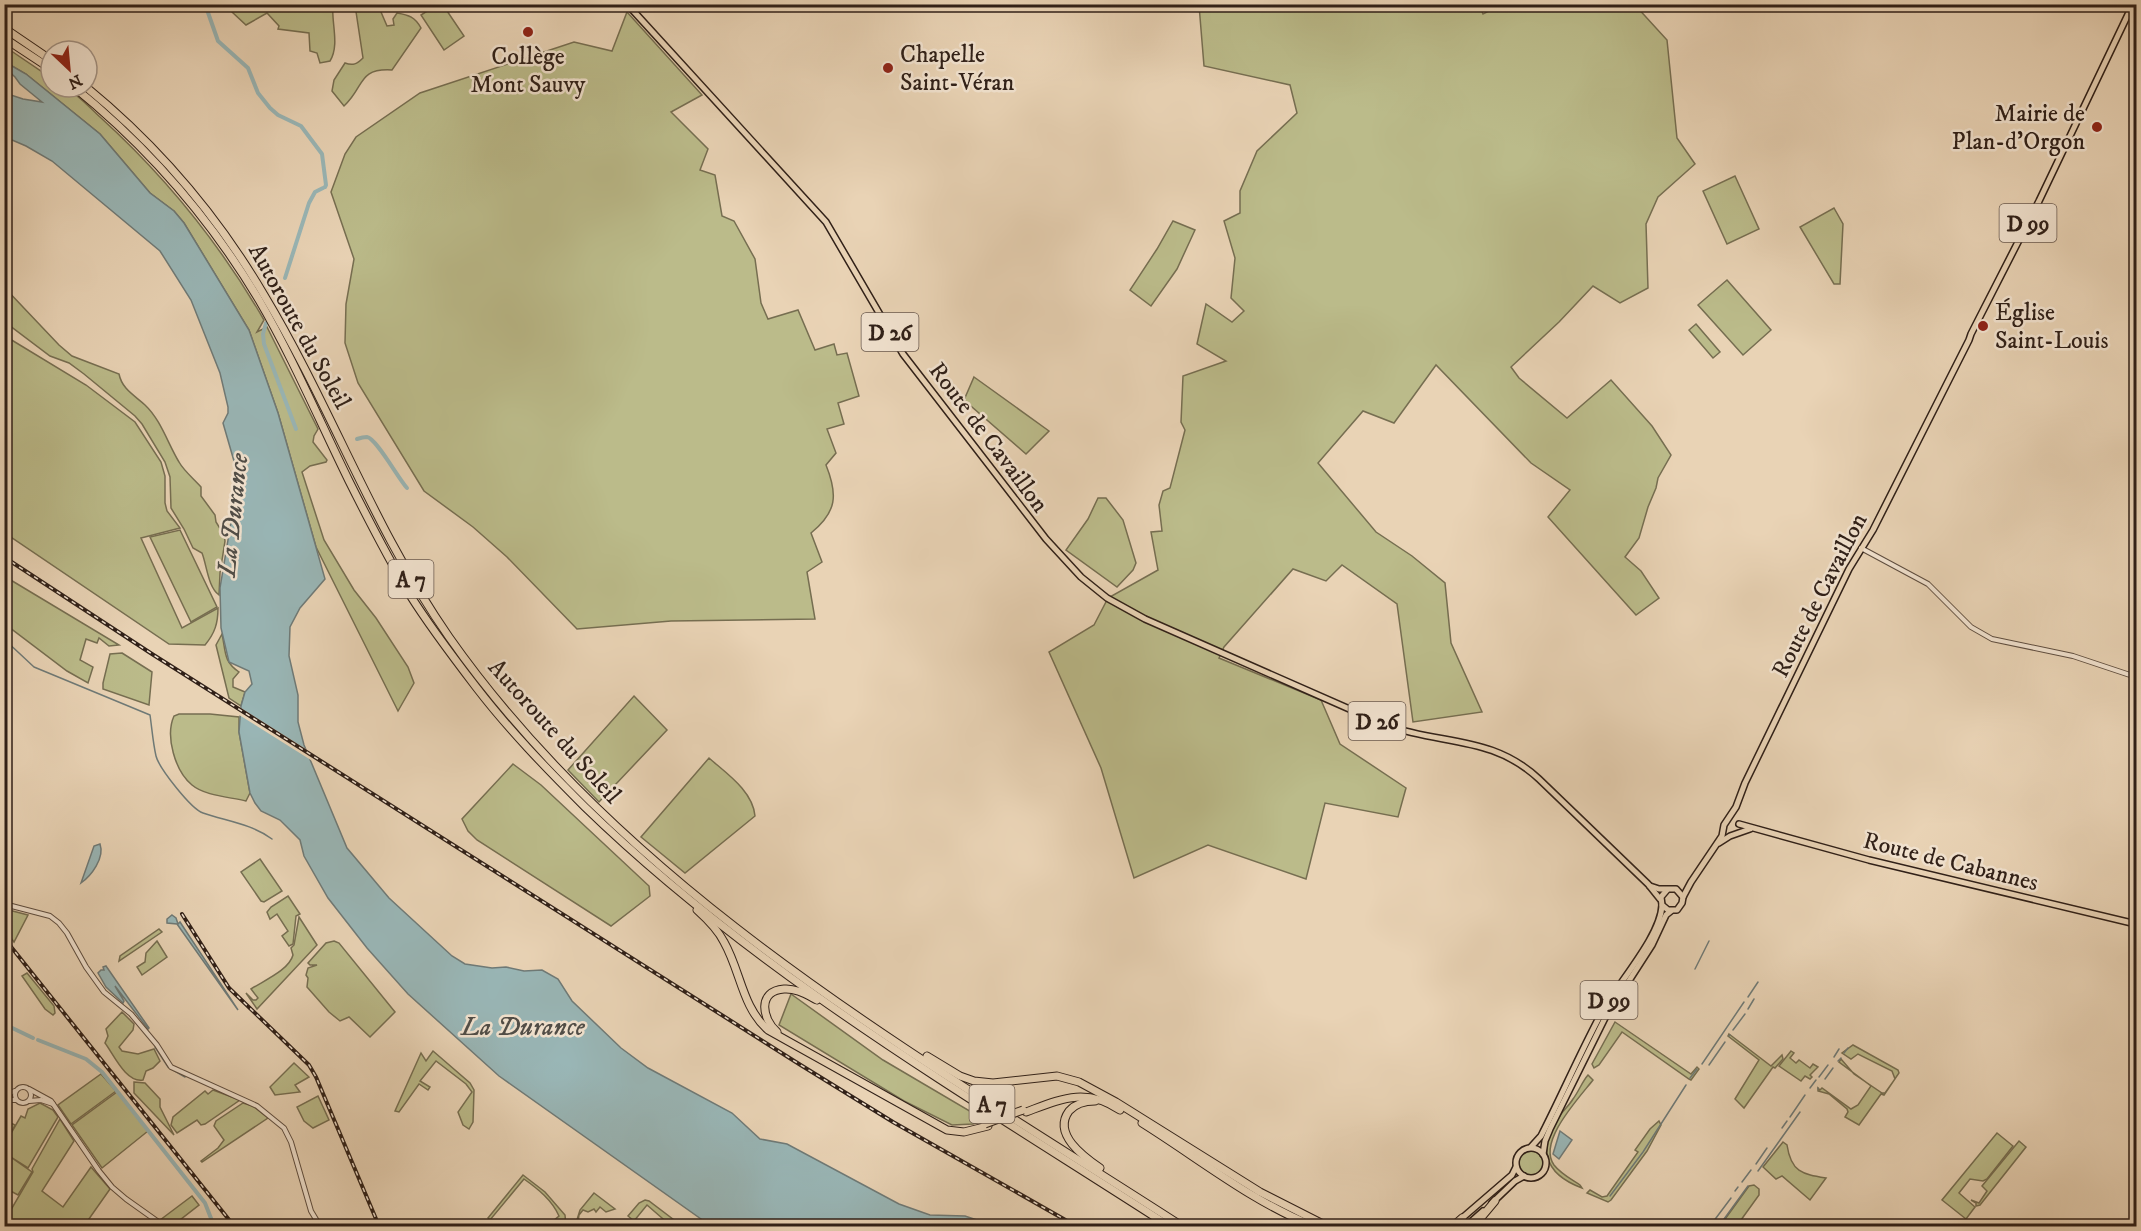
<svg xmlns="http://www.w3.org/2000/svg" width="2141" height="1231" font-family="'IM FELL DW Pica',serif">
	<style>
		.green { fill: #bbbb8a; stroke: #766e51; stroke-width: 1.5 }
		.water { fill: #99b6b6; stroke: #6f7a77; stroke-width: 1.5 }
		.pier { fill: #e9d3b5 }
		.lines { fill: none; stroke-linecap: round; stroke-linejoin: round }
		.stream { stroke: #6f7a77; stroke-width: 1.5 }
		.canal { stroke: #99b6b6; stroke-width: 4 }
		.minor-casing { stroke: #5e4d3f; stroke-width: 6 }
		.major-casing { stroke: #302018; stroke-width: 8 }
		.highway-casing { stroke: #302018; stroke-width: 9 }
		.minor { stroke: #f1e2cf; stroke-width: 4 }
		.major { stroke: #e9d3b5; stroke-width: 5 }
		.highway { stroke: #e9d3b5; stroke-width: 7 }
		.rail-casing { stroke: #302018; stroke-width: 4 }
		.rail { stroke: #f1e2cf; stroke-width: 1.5; stroke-dasharray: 4.5; stroke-linecap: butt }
		.highway-bridge-casing { stroke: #302018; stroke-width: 9; stroke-linecap: butt }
		.highway-bridge { stroke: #e9d3b5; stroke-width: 7 }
		.poi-dot { fill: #8f2418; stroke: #f1e2cf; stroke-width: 2 }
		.labels { text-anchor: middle; stroke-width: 5; stroke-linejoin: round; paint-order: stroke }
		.shield { fill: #f1e2cf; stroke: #6a5a4f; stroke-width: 1.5 }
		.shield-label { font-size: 22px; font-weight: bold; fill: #302018 }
		.poi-label { font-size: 24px; fill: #302018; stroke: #f1e2cf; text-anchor: start }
		.street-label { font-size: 24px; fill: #302018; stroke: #f1e2cf }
		.water-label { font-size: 26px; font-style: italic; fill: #504d47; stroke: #f1e2cf }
	</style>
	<rect width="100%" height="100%" fill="#e9d3b5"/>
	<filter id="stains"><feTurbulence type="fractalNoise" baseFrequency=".00333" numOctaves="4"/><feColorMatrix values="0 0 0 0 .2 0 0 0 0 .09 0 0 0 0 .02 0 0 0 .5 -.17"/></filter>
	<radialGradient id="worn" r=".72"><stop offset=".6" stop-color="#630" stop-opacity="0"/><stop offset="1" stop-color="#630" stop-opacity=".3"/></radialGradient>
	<g class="green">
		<path d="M 234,4 L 333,5 C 331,22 340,45 330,61 L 320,63 L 317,53 L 310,51 L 309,33 L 278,29 L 279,26 L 267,13 L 246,25 L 232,12 Z"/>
		<polygon points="438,4 443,5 464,36 444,50 421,15"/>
		<polygon points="1479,4 1483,14 1501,5 1635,5 1667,40 1677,138 1695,164 1658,197 1646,224 1648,288 1620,303 1593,286 1559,322 1511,367 1519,378 1567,418 1611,380 1652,426 1671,455 1658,478 1656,488 1648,507 1639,538 1625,557 1641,571 1659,598 1636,615 1548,517 1570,490 1531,463 1436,365 1394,423 1363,411 1318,463 1376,532 1412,556 1445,583 1451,643 1482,712 1413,722 1397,604 1342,565 1326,581 1293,569 1224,647 1219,658 1321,700 1340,744 1406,788 1398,817 1325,803 1306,879 1208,845 1134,878 1101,768 1049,652 1094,625 1108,598 1158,570 1151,532 1162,531 1159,505 1163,491 1170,488 1185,430 1181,422 1183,376 1226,361 1197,344 1206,304 1232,322 1244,311 1231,298 1235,258 1224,221 1240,213 1240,191 1257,151 1297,113 1290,85 1204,66 1199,5"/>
		<path d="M 355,5 L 384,5 L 381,12 L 387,26 L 394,25 L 393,19 L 397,13 C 409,15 415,17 421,28 L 392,70 C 357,68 365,87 344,106 L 332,91 L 334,80 L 345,63 C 353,66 357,64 363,58 Z"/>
		<path d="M 627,12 L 702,95 L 671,112 L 708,149 L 700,170 L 715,175 L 722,216 L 734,221 L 755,259 L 761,303 L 768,319 L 798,310 L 815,350 L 834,344 L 837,355 L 847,353 L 859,396 L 838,403 L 844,424 L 827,429 L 836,453 L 826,465 C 838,495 837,512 811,533 L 822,562 L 807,572 L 815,619 L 671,621 L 577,629 L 507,557 L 473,527 L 424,491 L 358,383 L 345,343 L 346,304 L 354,259 L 331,192 L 345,154 L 356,137 L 420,93 L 574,42 L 612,51 Z"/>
		<path d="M 4,46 L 51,78 L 51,87 C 55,87 61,86 65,88 C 77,93 90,108 100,117 C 165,176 220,244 264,320 L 257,332 L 267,327 L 318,429 L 314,436 L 313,442 L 327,460 L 326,462 L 310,466 L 302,472 L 324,540 L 354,590 L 376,618 L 408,667 L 414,683 L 398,711 L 316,547 L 278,413 L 249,330 L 184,223 L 174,211 L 150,193 L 100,134 L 26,74 L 5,62 Z"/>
		<polygon points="1735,176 1759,229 1727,244 1703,191"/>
		<polygon points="1834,208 1843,224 1840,284 1834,284 1800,227"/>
		<polygon points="1173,221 1195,230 1177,269 1151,306 1130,290 1157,249"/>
		<polygon points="1727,280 1771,330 1743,355 1698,305"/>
		<path d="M 4,287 L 59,345 L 72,356 L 119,374 C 122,389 134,395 145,405 C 161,420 168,444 179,462 C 184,471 194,479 201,487 L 201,496 L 215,515 L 216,522 L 224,535 L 225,541 L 220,573 L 219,595 C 208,587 207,566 202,553 L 193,548 L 184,529 L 171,508 L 170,477 L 165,462 L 142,424 L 135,416 L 84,374 L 69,363 L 50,356 L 5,322 Z"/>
		<polygon points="1696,324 1720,352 1713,358 1689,330"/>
		<path d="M 5,336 L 86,385 L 135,422 L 161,462 L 165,476 L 165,503 L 167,511 L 180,528 L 141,538 L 182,628 L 218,608 C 218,623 215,633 205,645 L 169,644 L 5,533 Z"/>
		<polygon points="974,377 1049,431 1026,454 964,400"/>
		<polygon points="1098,498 1106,498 1123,520 1136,563 1133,570 1117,587 1066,550 1088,519"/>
		<polygon points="180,530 217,607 191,622 150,537"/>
		<polygon points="4,576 119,645 109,646 99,638 97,643 86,639 80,660 93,667 88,683 67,671 5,624"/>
		<path d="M 222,634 C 226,652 223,661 239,672 L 233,679 L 233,687 L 245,692 L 241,706 L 229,698 L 216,645 Z"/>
		<polygon points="122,653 152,672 149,705 103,689 103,683 110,654"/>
		<polygon points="634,696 667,730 599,802 568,770"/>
		<path d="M 179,714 L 210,714 L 239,717 L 239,732 L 250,793 L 246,801 C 230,797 205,796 192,785 C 175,771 165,736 174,716 Z"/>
		<path d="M 709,758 C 726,773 753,791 755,816 L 685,873 L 641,837 Z"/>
		<polygon points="513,764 541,785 649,886 650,896 611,926 477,840 468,831 462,819"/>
		<polygon points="260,859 282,891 264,902 261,901 241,872"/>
		<polygon points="288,896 300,914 296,916 293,944 289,946 282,936 288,931 277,914 270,919 267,912 271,907"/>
		<polygon points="5,909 28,915 14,942 5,930"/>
		<path d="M 299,917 L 317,945 L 257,1009 L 246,993 L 253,1000 L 256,1000 L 258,998 L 251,989 C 265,980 289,970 293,955 L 291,948 L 294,945 Z"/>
		<polygon points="159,929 162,932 119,961 120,956"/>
		<polygon points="157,941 167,957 142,975 137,967 145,962 146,953"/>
		<polygon points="334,941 339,943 395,1012 370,1037 349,1017 340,1021 329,1012 307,987 308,978 306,975 308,968 317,965 310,965 308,963 326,943"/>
		<polygon points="27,973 54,1006 55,1013 53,1015 45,1009 22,976"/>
		<polygon points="791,994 883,1060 985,1120 973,1124 952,1125 904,1101 779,1025"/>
		<path d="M 122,1012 L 134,1024 L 133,1030 L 119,1047 L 122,1051 L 138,1054 L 154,1049 L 160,1061 L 153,1068 L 146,1071 L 143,1080 C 126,1083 114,1055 105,1043 L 108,1036 L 106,1029 Z"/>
		<polygon points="1615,1022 1691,1074 1697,1067 1699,1069 1691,1080 1689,1079 1622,1032 1599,1065 1594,1068 1592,1064"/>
		<polygon points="1729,1034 1771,1066 1782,1055 1783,1059 1775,1068 1773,1067 1744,1108 1735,1099 1759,1060 1728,1036"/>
		<polygon points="1853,1045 1898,1070 1899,1073 1884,1095 1881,1094 1859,1125 1845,1117 1848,1112 1847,1109 1829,1094 1818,1091 1818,1088 1820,1090 1822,1088 1851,1109 1858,1105 1871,1086 1839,1062 1841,1059 1854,1074 1882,1093 1885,1093 1895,1079 1892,1071 1858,1054 1851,1059 1842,1053"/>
		<polygon points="433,1051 470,1083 474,1090 473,1122 469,1129 463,1125 458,1112 472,1092 466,1084 436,1061 420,1081 430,1087 428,1090 419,1084 399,1112 395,1111 421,1053 426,1061"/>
		<polygon points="1791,1051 1794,1053 1790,1058 1796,1063 1799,1060 1810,1068 1813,1064 1818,1067 1810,1075 1812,1077 1810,1079 1805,1076 1801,1081 1779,1066"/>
		<polygon points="294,1063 309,1077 295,1085 300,1092 275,1095 270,1087"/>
		<polygon points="101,1074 116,1091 71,1124 58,1105"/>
		<path d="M 1588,1075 L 1593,1080 C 1579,1098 1537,1142 1554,1165 C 1561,1174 1571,1179 1580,1185 L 1582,1188 C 1542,1173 1538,1147 1561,1114 C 1565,1109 1570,1104 1573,1099 C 1579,1091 1582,1082 1588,1075 Z"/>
		<polygon points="134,1082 145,1083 160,1099 160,1107 174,1135 134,1093"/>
		<polygon points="213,1090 240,1100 205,1124 201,1125 197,1120 177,1133 171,1125 173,1117 205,1091 208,1094"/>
		<polygon points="117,1092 148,1131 102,1168 72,1125"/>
		<polygon points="318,1096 329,1120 313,1128 304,1121 297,1107"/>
		<polygon points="40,1103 53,1110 58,1117 28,1168 9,1156 32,1172 18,1195 5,1188 5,1120 15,1125 10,1135 21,1116 25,1118 28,1109"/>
		<polygon points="243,1103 253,1106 268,1118 202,1162 201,1161 218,1148 224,1140 214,1126 216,1121"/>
		<polygon points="60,1119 74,1141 42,1191 63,1207 91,1167 110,1189 84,1226 8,1226 5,1224 5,1220 33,1172 32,1169"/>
		<polygon points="1659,1121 1661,1125 1647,1151 1611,1200 1608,1202 1587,1193 1590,1190 1602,1197 1607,1196 1638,1152 1635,1150 1650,1129"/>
		<polygon points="1997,1133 2013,1146 1987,1179 1983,1181 1970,1179 1959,1193 1975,1207 1966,1219 1942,1200"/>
		<polygon points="2019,1141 2026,1147 1980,1205 1976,1206 1976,1203 1971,1200 1979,1203 1987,1191 1982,1186"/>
		<path d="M 1783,1142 L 1787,1145 C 1791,1172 1802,1174 1826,1178 L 1810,1200 L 1782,1176 L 1776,1179 L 1763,1167 Z"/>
		<circle cx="1531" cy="1163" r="12"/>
		<path d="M 523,1175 L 545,1192 L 565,1215 L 566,1226 L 547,1226 L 559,1216 C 552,1200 538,1189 524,1179 L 490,1220 L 488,1218 Z"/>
		<polygon points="1754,1185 1759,1189 1759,1195 1741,1220 1748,1226 1720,1226 1749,1186"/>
		<polygon points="594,1193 615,1209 606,1212 600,1207 596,1212 594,1209 588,1212 583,1210 579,1215 578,1222 584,1226 575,1226 580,1210"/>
		<polygon points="192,1196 199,1205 172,1226 160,1220"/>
		<polygon points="645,1200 649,1201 682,1226 669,1226 670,1225 647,1205 634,1221 628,1216 639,1203"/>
	</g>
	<g class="water">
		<polygon points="5,62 26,74 100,134 150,193 174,211 184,223 249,330 278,413 325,579 300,608 290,627 289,656 298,695 298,722 304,745 347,848 389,898 452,956 465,964 492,968 506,967 524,971 542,970 558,979 572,1001 621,1048 648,1068 732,1113 760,1139 787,1144 899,1204 930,1215 965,1216 995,1226 711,1226 499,1076 408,994 367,948 328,898 304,856 300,840 280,820 261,811 255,803 250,793 239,732 241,706 245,692 252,684 249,671 229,662 221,628 220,588 237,486 236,468 223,423 228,413 228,407 220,373 191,300 160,251 52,161 26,146 5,137 5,93 23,99 42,102 20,84 15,77 5,68"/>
		<path d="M 100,844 C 105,858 91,876 81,883 L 94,846 Z"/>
		<polygon points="172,915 176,918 178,924 180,922 238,1010 177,924 167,923 167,919"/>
		<polygon points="106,966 149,1028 148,1029 115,986 124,1001 123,1003 106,987 98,973 101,970 104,970 103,967"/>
		<polygon points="1560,1131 1572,1140 1559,1159 1553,1154"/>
	</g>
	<polygon class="pier" points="238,706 309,751 314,762 236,713"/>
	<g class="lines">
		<g class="stream">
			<path d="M 4,639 L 34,667 L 150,715 C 152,729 153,743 156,756 C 159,768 191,809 203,813 C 226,821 252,824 272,839"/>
			<polyline points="1695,969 1709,941"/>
			<polyline points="1748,997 1758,982"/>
			<polyline points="1748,1009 1754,999"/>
			<polyline points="1733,1030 1745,1014"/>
			<polyline points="1729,1036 1730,1035"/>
			<polyline points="155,1047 168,1067 185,1077"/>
			<polyline points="1844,1053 1848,1048"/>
			<polyline points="1834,1057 1839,1049"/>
			<polyline points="1838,1061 1841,1058"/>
			<polyline points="1702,1064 1744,1002"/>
			<polyline points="1709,1065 1725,1042"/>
			<polyline points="1819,1077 1828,1065"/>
			<polyline points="1690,1078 1697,1069"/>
			<polyline points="1825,1079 1833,1068"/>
			<polyline points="1810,1088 1816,1080"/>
			<polyline points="1818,1089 1818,1088"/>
			<polyline points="1790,1117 1805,1095"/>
			<polyline points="1782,1128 1787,1121"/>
			<polyline points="1756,1164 1767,1148"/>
			<polyline points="1758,1171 1800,1112"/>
			<polyline points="1742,1182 1751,1170"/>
			<polyline points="1735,1191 1738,1187"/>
			<polyline points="1610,1196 1643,1152 1686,1085"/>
			<polyline points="1710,1226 1731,1198"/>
			<polyline points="1719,1226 1748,1186"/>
		</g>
		<g class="canal">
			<polyline points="205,4 218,41 248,68 258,93 270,108 278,115 301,126 322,154 326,185 325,187"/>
			<polyline points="285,278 309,203 315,192 323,188"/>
			<polyline points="266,323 263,334 264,344 296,429"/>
			<path d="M 357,439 C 360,438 364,437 367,437 C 376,438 398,478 407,488"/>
			<polyline points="4,1024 33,1038"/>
			<polyline points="38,1040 86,1059 102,1072 205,1203 214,1226"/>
		</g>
		<g class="minor-casing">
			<g id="minor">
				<polyline points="1861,548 1928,584 1971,627 1992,639 2073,656 2136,677"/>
				<polyline points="4,904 50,916 59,923 67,933 86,967 104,992 131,1014 157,1045 171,1067 257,1106 284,1128 291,1142 311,1211 320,1226"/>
				<circle cx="23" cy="1095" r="8"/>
				<polyline points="29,1089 51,1101 99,1171 112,1187 126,1199 164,1226"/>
				<polyline points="4,1095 15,1091"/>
				<polyline points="4,1100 16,1100"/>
				<polyline points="29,1101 41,1100 53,1104"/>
			</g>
		</g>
		<g class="major-casing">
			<g id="major">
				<path d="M 627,4 L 826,222 L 903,354 L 1046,539 L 1081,577 L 1107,598 L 1145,619 L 1388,726 C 1444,745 1493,736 1539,779 L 1648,884 L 1660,899"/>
				<polyline points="1739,824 1869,860 2136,924"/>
				<polyline points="1719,843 1730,836 1750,829"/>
				<polyline points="1650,886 1659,889 1676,889 1683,897"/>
				<polyline points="1667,890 1661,897 1662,905 1668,910 1677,910 1682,903 1683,897 1691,882 1722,836 1724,825 1736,807 1745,783 1849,569 1873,530 1969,340 1971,334 2039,201 2133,4"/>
				<path d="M 1531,1147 L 1541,1136 C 1562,1095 1580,1053 1602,1012 C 1618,983 1661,936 1662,905"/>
				<circle cx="1531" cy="1163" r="15"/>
				<polyline points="1543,1154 1545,1141 1550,1129 1605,1018 1652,945 1666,915 1671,911"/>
				<polyline points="1492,1203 1515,1181 1524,1176"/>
				<polyline points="1461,1219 1512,1175 1516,1167"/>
				<polyline points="1466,1226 1483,1211"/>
			</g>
		</g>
		<g class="highway-casing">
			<g id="highway">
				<polyline points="4,28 51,60"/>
				<polyline points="4,38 51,69"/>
				<path d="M 74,87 C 148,147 210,218 259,300 C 293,358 319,420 349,481 C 368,519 388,558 410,595 C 430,627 453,657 476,687 C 509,730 547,769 585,807 C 757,974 968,1096 1169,1226"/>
				<path d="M 86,87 C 158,146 217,215 264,295 C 331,406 374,530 449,637 C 631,896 922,1058 1182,1226"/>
				<path d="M 697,910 C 707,919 718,930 724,942 C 741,972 742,1007 768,1030 L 947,1130 L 964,1132 L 988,1126"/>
				<path d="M 777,1032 C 762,1019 757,991 784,989 C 796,988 807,995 817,1000"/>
				<polyline points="927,1056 960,1076 974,1081 993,1083 1057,1076 1079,1082 1116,1102 1260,1192 1327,1226"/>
				<path d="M 1095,1101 C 1085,1101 1076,1103 1069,1111 C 1052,1134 1084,1157 1100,1168"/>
				<path d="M 1026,1112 C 1061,1099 1085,1087 1120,1110"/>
				<path d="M 1142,1123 C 1198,1158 1251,1201 1313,1226"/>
				<polyline points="1453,1226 1462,1218"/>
				<polyline points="1474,1226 1495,1201"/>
			</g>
		</g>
		<use href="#minor" class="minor"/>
		<use href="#major" class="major"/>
		<use href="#highway" class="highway"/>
		<g class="rail-casing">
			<g id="rail">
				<polyline points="4,557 152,654 799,1064 893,1122 1076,1226"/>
				<polyline points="182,914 229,988 309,1065 316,1077 379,1226"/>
				<polyline points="4,938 234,1226"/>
			</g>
		</g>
		<use href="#rail" class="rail"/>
		<g class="highway-bridge-casing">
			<polyline id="highway-bridge" points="985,1124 1023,1110"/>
		</g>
		<use href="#highway-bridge" class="highway-bridge"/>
	</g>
	<g class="poi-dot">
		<circle cx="528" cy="32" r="6"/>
		<circle cx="888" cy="68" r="6"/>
		<circle cx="2097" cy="127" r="6"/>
		<circle cx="1983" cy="326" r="6"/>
	</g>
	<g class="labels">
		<g class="shield">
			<rect x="1999.5" y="204" width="57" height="38" rx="4.5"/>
			<rect x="861.5" y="313" width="57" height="38" rx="4.5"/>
			<rect x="388.5" y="560" width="45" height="38" rx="4.5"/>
			<rect x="1348.5" y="702" width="57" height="38" rx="4.5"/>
			<rect x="1580.5" y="981" width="57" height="38" rx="4.5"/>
			<rect x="969.5" y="1085" width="45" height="38" rx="4.5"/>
		</g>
		<g class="shield-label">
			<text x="2028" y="231">D 99</text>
			<text x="890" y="340">D 26</text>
			<text x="411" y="587">A 7</text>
			<text x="1377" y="729">D 26</text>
			<text x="1609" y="1008">D 99</text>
			<text x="992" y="1112">A 7</text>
		</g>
		<g class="poi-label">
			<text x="900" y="62">Chapelle<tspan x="900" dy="28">Saint-Véran</tspan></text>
			<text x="528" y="64" text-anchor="middle">Collège<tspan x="528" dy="28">Mont Sauvy</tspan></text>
			<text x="2085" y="121" text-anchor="end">Mairie de<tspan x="2085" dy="28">Plan-d'Orgon</tspan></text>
			<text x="1995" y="320">Église<tspan x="1995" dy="28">Saint-Louis</tspan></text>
		</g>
		<g class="street-label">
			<text transform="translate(300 326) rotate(61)" y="8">Autoroute du Soleil</text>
			<text transform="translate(989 437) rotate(53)" y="8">Route de Cavaillon</text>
			<text transform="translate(1819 595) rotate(-63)" y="8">Route de Cavaillon</text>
			<text transform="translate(555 731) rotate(48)" y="8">Autoroute du Soleil</text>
			<text transform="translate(1951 861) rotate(14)" y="8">Route de Cabannes</text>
		</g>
		<g class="water-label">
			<text transform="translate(232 515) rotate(-84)" y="9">La Durance</text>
			<text x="523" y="1035">La Durance</text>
		</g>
	</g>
	<rect width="2141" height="1231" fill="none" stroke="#e9d3b5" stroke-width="24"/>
	<rect x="6" y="6" width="2129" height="1219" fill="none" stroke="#302018" stroke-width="3"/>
	<rect x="12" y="12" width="2117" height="1207" fill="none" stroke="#302018" stroke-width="1.5"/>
	<g transform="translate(69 69) rotate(154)"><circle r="28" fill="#f1e2cf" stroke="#a49486" stroke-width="1.5"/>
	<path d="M0-4.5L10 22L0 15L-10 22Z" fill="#8f2418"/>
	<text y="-9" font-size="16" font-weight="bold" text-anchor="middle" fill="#302018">N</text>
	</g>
	<rect width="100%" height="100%" filter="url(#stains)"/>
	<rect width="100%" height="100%" fill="url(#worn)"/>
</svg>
